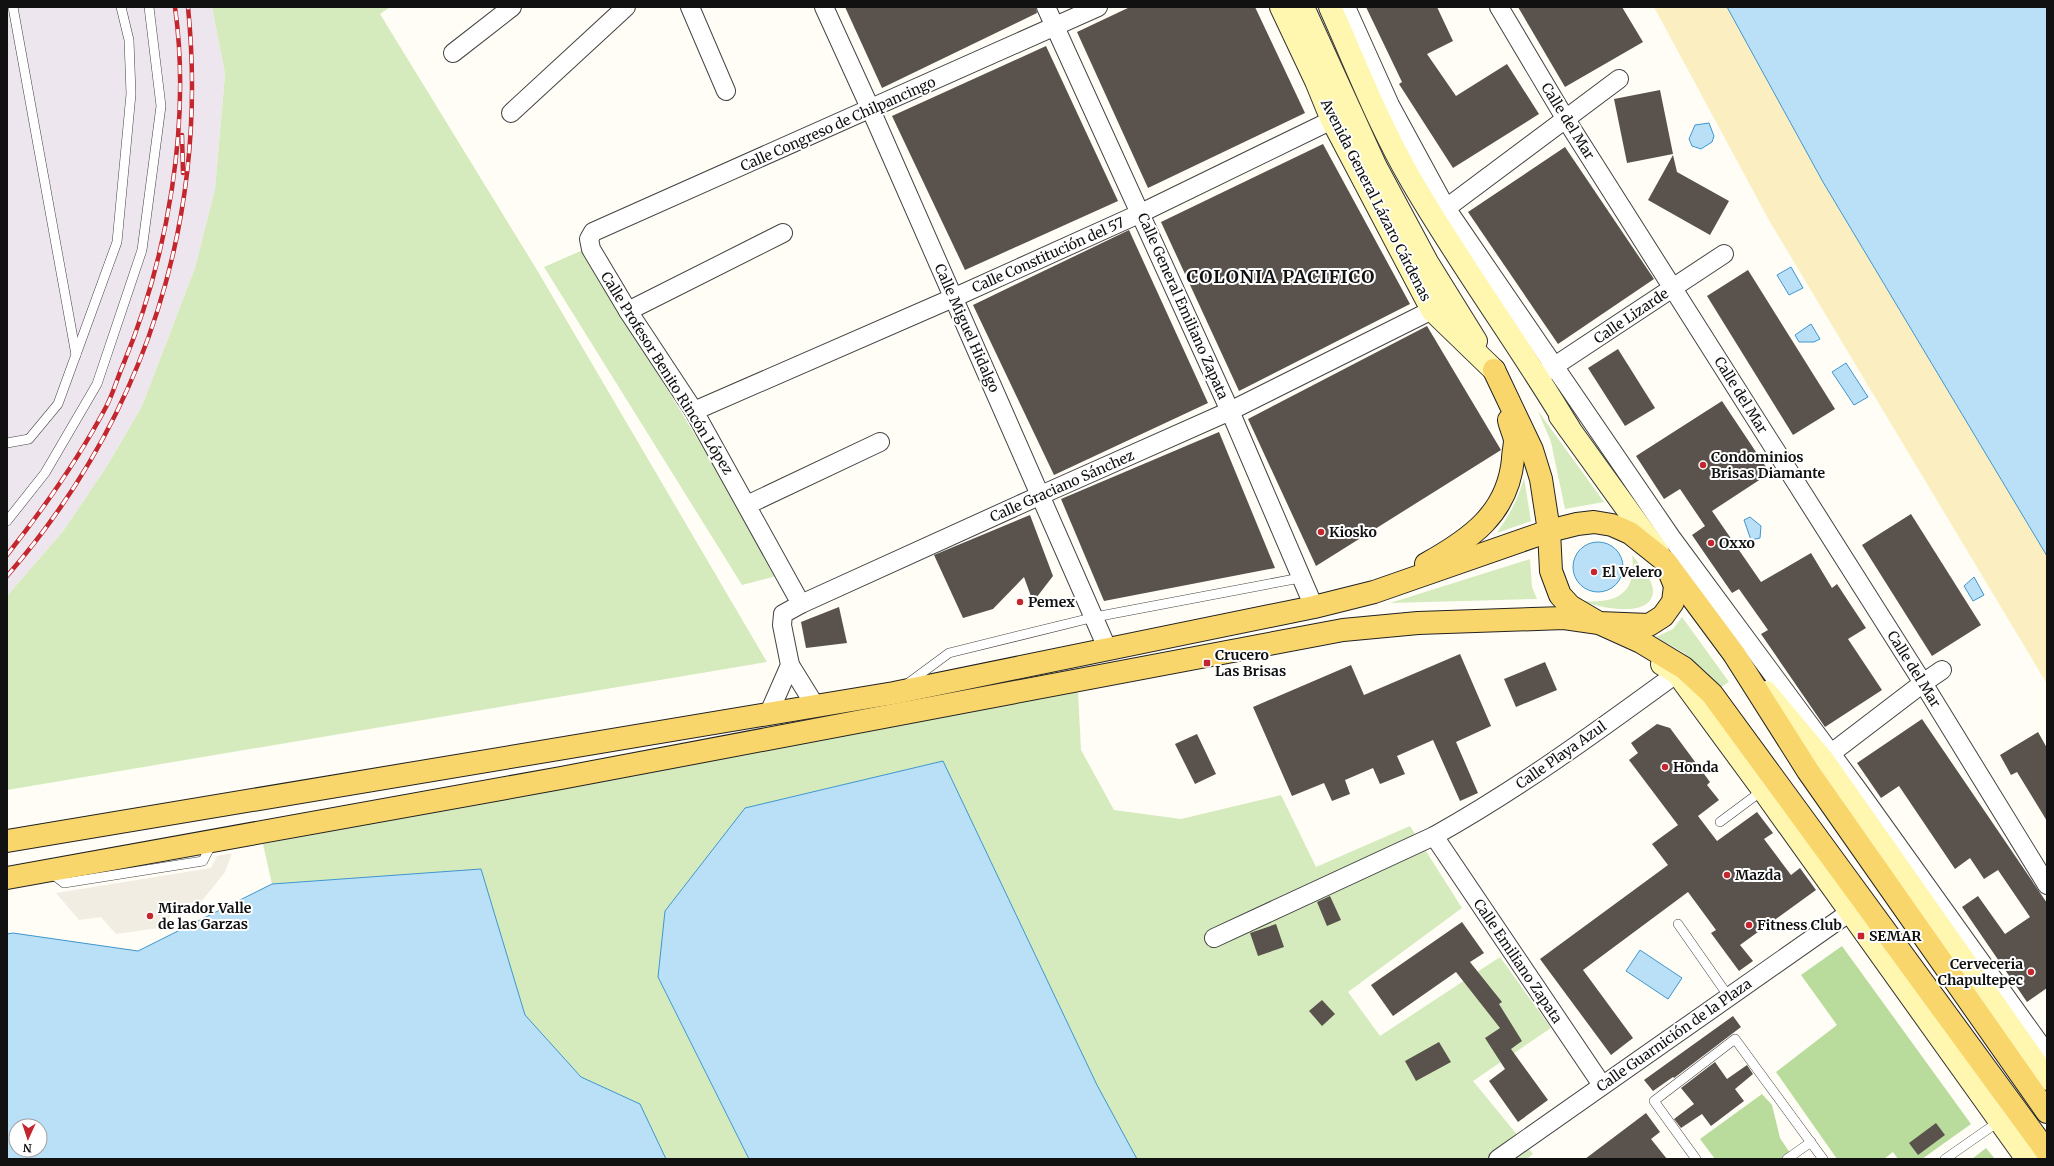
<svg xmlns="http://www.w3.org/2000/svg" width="2054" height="1166" font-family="Merriweather,serif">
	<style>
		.industrial { fill: #eee6ef }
		.green { fill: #d5ebbd; fill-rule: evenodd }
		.forest { fill: #b9dc9c }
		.sand { fill: #fbeec1 }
		.plaza { fill: #f1ede2 }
		.water { fill: #b9e0f7; stroke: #3f96cf; fill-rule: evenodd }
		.building { fill: #5a524d }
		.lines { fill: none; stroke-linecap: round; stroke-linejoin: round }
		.lane-casing { stroke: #444; stroke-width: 10 }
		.street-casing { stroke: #444; stroke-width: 20 }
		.secondary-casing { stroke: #333; stroke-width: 24 }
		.primary-casing { stroke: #222; stroke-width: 24 }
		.lane { stroke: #fff; stroke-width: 9 }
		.street { stroke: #fff; stroke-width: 18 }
		.secondary { stroke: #fff6b0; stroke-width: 22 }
		.primary { stroke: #f9d66b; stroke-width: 22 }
		.rail-casing { stroke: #c4262e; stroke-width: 4.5 }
		.rail { stroke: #fff; stroke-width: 3; stroke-dasharray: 9; stroke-linecap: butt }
		.poi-dot { fill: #c4262e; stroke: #fff; stroke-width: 1.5 }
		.labels { text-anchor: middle; stroke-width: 4; stroke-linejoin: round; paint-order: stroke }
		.street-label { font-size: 14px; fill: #111; stroke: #fff }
		.poi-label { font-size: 14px; font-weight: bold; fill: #111; stroke: #fff; text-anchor: start }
		.district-label { font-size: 18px; font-weight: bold; letter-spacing: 1px; fill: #111; stroke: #fff }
	</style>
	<rect width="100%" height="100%" fill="#fffdf5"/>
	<polygon class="industrial" points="7,7 212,7 225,74 215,189 195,268 142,406 107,466 64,530 7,596"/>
	<g class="green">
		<polygon points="212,7 390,7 380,14 537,270 767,662 7,790 7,596 64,530 107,466 142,406 195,268 215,189 225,74"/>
		<polygon points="583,250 780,575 742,585 544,267"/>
		<polygon points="1538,411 1604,502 1565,509 1551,442"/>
		<path d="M 1524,478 L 1531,521 L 1497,533 C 1509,515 1518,500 1524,478 Z"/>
		<path d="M 1632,555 C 1639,564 1653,579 1653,591 C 1652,620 1597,607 1582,601 C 1618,604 1637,593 1632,555 Z"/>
		<polygon points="1530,559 1532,587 1537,599 1390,603"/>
		<polygon points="1682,617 1729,682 1721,687 1684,653 1656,637 1673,629"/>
		<path d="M 1078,691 L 1081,750 L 1114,810 L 1181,819 L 1281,795 L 1316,867 L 1410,826 L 1462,908 L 1348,992 L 1380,1036 L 1500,957 L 1551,1028 L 1473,1081 L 1533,1154 L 1527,1159 L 7,1159 L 7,933 L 13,933 L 138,951 L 272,884 L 263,844 ZM 16,1126 L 40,1126 L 40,1150 L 16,1150 Z"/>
	</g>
	<g class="forest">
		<polygon points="1842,946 1971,1124 1922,1159 1898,1159 1893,1152 1884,1159 1837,1159 1776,1072 1837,1025 1801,975"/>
		<polygon points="1762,1094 1772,1105 1780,1138 1794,1159 1715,1159 1700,1139"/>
		<polygon points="1986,1148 1995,1159 1972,1159"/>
	</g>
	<polygon class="sand" points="1654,7 1727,7 1823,182 2047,556 2047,684 1770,222"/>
	<polygon class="plaza" points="232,853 225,872 201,902 174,905 166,927 116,934 101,917 79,920 56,893 211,868 217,856"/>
	<g class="water">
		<polygon points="1727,7 2047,7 2047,556 1823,182"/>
		<polygon points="1709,123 1714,136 1712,142 1701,149 1692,146 1689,139 1695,125"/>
		<polygon points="1791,267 1803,288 1789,295 1777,275"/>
		<polygon points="1811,324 1820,339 1814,342 1799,342 1795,335"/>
		<polygon points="1846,363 1868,397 1854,405 1832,372"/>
		<polygon points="1750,517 1761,526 1760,538 1751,540 1744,520"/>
		<circle cx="1598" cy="567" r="25"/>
		<polygon points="1974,577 1984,595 1973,601 1964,586"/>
		<polygon points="943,761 1097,1085 1137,1159 749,1159 658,977 665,911 745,808"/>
		<path d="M 481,869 L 525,1015 L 581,1077 L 640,1104 L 666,1159 L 7,1159 L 7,934 L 13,933 L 138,951 L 272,884 ZM 16,1126 L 40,1126 L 40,1150 L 16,1150 Z"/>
		<polygon points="1640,950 1682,978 1668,999 1626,971"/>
	</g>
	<g class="building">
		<polygon points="845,7 1036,7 1037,13 882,88"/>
		<polygon points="1130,7 1255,7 1305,113 1148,188 1077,32"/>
		<polygon points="1366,7 1437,7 1453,41 1427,54 1456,96 1507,64 1539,114 1453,168 1399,84 1402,82"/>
		<polygon points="1518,7 1622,7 1643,42 1565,87"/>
		<polygon points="1046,46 1118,201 965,270 892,116"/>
		<polygon points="1660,90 1673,154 1627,163 1614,99"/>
		<polygon points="1323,144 1410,304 1239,391 1161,222"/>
		<polygon points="1565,147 1654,279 1558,344 1468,212"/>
		<polygon points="1673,155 1677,172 1729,201 1710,235 1648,200"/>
		<polygon points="1129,230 1208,403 1054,475 973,305"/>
		<polygon points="1748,270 1835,409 1793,435 1707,296"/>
		<polygon points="1427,326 1501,450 1316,566 1248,419"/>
		<polygon points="1618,349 1655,408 1625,426 1588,368"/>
		<polygon points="1722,401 1770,473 1712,511 1761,582 1811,553 1832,588 1837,584 1866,628 1848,639 1882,690 1825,727 1761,634 1768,630 1739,589 1732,593 1692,535 1705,526 1680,489 1664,499 1636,456"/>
		<polygon points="1219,432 1275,568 1104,601 1061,499"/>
		<polygon points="1911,514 1981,625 1932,656 1862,545"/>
		<polygon points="1030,515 1053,576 1033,602 1024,577 993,609 963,618 934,555"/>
		<polygon points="839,607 847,643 806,648 801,622"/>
		<polygon points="1460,654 1491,726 1456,742 1478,793 1460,801 1433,740 1397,756 1405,774 1380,784 1373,768 1345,780 1350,794 1332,801 1324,783 1292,796 1253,707 1351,665 1364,695"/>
		<polygon points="1545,662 1557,690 1516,707 1504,679"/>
		<polygon points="1922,719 2047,903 2047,988 2027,1002 1962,907 1978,896 2005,934 2030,917 1998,870 1984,879 1970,858 1955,869 1899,786 1881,798 1857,763"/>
		<polygon points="1657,724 1670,728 1710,782 1707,785 1719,800 1698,816 1717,841 1757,812 1773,833 1764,839 1791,875 1800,868 1816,890 1740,945 1753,961 1739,971 1711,933 1716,930 1688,892 1583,970 1633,1038 1611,1055 1540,959 1668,865 1652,844 1678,825 1629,760 1638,753 1631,743"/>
		<polygon points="2038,732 2047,748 2047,821 2017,772 2011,775 2000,755"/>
		<polygon points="1197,734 1216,774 1195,784 1175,744"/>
		<polygon points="1330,896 1341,920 1327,926 1317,902"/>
		<polygon points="1462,922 1484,953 1470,962 1502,1002 1499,1004 1522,1041 1511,1049 1548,1100 1518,1122 1489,1081 1505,1069 1485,1038 1500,1028 1456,972 1393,1016 1371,985"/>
		<polygon points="1276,924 1284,947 1258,956 1250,933"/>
		<polygon points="1322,1000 1335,1014 1322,1026 1309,1011"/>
		<polygon points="1733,1016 1741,1027 1674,1078 1673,1077 1653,1091 1644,1080"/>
		<polygon points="1439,1042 1451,1062 1416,1081 1405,1061"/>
		<polygon points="1715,1062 1727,1079 1747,1065 1753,1074 1735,1089 1744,1101 1711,1126 1702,1114 1681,1128 1674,1119 1694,1104 1681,1088"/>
		<polygon points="1646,1113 1660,1132 1651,1139 1667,1159 1585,1159"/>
		<polygon points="1936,1123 1945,1135 1918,1155 1909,1143"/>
	</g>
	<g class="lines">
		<g class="lane-casing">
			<g id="lane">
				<polyline points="13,7 76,355"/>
				<polyline points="7,443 29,439 58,404 117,242 131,94 129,40 121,7"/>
				<polyline points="7,521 45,473 97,384 142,250 161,106 149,7"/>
				<polyline points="907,684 949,653 1095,617 1300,578"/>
				<polyline points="1720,822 1763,790"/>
				<polyline points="50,872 64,883 203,861 212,843"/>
				<polyline points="1678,924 1729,997"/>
				<polyline points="1696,1159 1654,1101 1735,1039 1823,1159"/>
				<polyline points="1787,1159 1811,1142"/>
				<polyline points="1945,1159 2001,1120"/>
			</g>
		</g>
		<g class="street-casing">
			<g id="street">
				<polyline points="690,7 726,91"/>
				<polyline points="824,7 871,110 1108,650"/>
				<polyline points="1046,7 1230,411 1314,607"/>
				<polyline points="1346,7 1390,105 1446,208 1671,537 1858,790 2047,1054"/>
				<polyline points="1499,7 1565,118 1923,683 2047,885"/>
				<polyline points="453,53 512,7"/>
				<polyline points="511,113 626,7"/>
				<polyline points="1437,215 1619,79"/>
				<polyline points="628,311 783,233"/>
				<polyline points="1544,373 1724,254"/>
				<polyline points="694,411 953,298 1141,213 1332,120"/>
				<polyline points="747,505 880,442"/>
				<polyline points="801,604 694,411 628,311 591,249 589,239 593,232 1098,7"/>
				<polyline points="790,665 816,707"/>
				<polyline points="769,713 790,665 782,625 783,614 801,604 1041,495 1230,411 1432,310"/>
				<polyline points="1821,761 1923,683 1942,670"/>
				<polyline points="1434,836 1602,1085"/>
				<path d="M 1214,938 L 1434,836 C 1522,787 1603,727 1684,668"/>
				<polyline points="1498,1159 1850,912"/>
			</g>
		</g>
		<g class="secondary-casing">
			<g id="secondary">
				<polyline points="1281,7 1316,81 1332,120 1432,310 1494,370"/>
				<polyline points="1303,7 1376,167 1427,262 1476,341"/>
				<path d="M 1330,7 C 1356,65 1379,125 1411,180 C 1460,265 1519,344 1569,428"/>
				<polyline points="1560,416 1658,552"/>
				<polyline points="1662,664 1677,673 1763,790 2027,1159"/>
				<polyline points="1766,692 1823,760 2047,1079"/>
			</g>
		</g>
		<g class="primary-casing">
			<g id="primary">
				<polyline points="1494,370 1532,450 1541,479 1549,531 1551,571 1560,595 1570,606 1599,623 1649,625 1663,616 1673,602 1675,586 1669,571"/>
				<path d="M 1426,564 C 1471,539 1508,513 1513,459 C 1513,453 1515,446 1515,440 C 1514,434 1510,426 1509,420"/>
				<polyline points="7,841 894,693 1314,607 1374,592 1549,531 1577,524 1594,522 1612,525 1630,533 1665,561 1734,654 1808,771 2047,1112"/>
				<polyline points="7,878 561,778 1343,630 1418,623 1564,618 1599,623 1641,642 1684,668 1712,694 2047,1152"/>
			</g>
		</g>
		<use href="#lane" class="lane"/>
		<use href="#street" class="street"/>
		<use href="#secondary" class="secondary"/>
		<use href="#primary" class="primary"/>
		<g class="rail-casing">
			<g id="rail">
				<polyline points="182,135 183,173"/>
				<path d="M 7,555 C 44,508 78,460 106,407 C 113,394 117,379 123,365 C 168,257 191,123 175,7"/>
				<path d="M 7,576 C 146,416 209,218 188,7"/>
			</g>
		</g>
		<use href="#rail" class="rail"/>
	</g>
	<g class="poi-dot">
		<circle cx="1703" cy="465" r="4"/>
		<circle cx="1321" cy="532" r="4"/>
		<circle cx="1711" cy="543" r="4"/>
		<circle cx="1594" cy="572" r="4"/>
		<circle cx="1020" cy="602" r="4"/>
		<rect x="1203" y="659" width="8" height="8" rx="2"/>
		<circle cx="1665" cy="767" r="4"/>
		<circle cx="1727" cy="875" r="4"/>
		<circle cx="150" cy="916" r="4"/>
		<circle cx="1749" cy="925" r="4"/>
		<rect x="1857" y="932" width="8" height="8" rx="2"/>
		<circle cx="2031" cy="972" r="4"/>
	</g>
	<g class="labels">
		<g class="street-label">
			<text transform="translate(1568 121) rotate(58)" y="5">Calle del Mar</text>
			<text transform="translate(838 124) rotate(-24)" y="5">Calle Congreso de Chilpancingo</text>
			<text transform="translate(1376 200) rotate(63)" y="5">Avenida General Lázaro Cárdenas</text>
			<text transform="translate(1048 255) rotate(-24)" y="5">Calle Constitución del 57</text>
			<text transform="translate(1183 306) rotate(66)" y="5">Calle General Emiliano Zapata</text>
			<text transform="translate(1631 316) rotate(-34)" y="5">Calle Lizarde</text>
			<text transform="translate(967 328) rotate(66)" y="5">Calle Miguel Hidalgo</text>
			<text transform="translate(667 373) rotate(58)" y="5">Calle Profesor Benito Rincón López</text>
			<text transform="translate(1741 395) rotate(58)" y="5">Calle del Mar</text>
			<text transform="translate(1062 486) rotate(-24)" y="5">Calle Graciano Sánchez</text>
			<text transform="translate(1914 669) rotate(58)" y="5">Calle del Mar</text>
			<text transform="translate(1561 755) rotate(-35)" y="5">Calle Playa Azul</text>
			<text transform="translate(1518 961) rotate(56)" y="5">Calle Emiliano Zapata</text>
			<text transform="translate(1674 1035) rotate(-35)" y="5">Calle Guarnición de la Plaza</text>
		</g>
		<g class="poi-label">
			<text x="1711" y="462">Condominios<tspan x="1711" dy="16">Brisas Diamante</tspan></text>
			<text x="1329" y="537">Kiosko</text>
			<text x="1719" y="548">Oxxo</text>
			<text x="1602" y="577">El Velero</text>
			<text x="1028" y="607">Pemex</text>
			<text x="1215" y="660">Crucero<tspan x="1215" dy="16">Las Brisas</tspan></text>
			<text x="1673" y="772">Honda</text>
			<text x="1735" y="880">Mazda</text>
			<text x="158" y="913">Mirador Valle<tspan x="158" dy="16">de las Garzas</tspan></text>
			<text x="1757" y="930">Fitness Club</text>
			<text x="1869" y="941">SEMAR</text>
			<text x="2023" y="969" text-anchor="end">Cerveceria<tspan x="2023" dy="16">Chapultepec</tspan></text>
		</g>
		<g class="district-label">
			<text x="1281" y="283">COLONIA PACIFICO</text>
		</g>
	</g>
	<rect width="2054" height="1166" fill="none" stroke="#111111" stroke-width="16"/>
	<g transform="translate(28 1138) rotate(183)"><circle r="19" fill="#ffffff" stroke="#a0a0a0"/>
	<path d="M0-3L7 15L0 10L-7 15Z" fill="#c4262e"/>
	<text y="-6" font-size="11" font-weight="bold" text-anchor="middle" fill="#111111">N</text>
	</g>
</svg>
